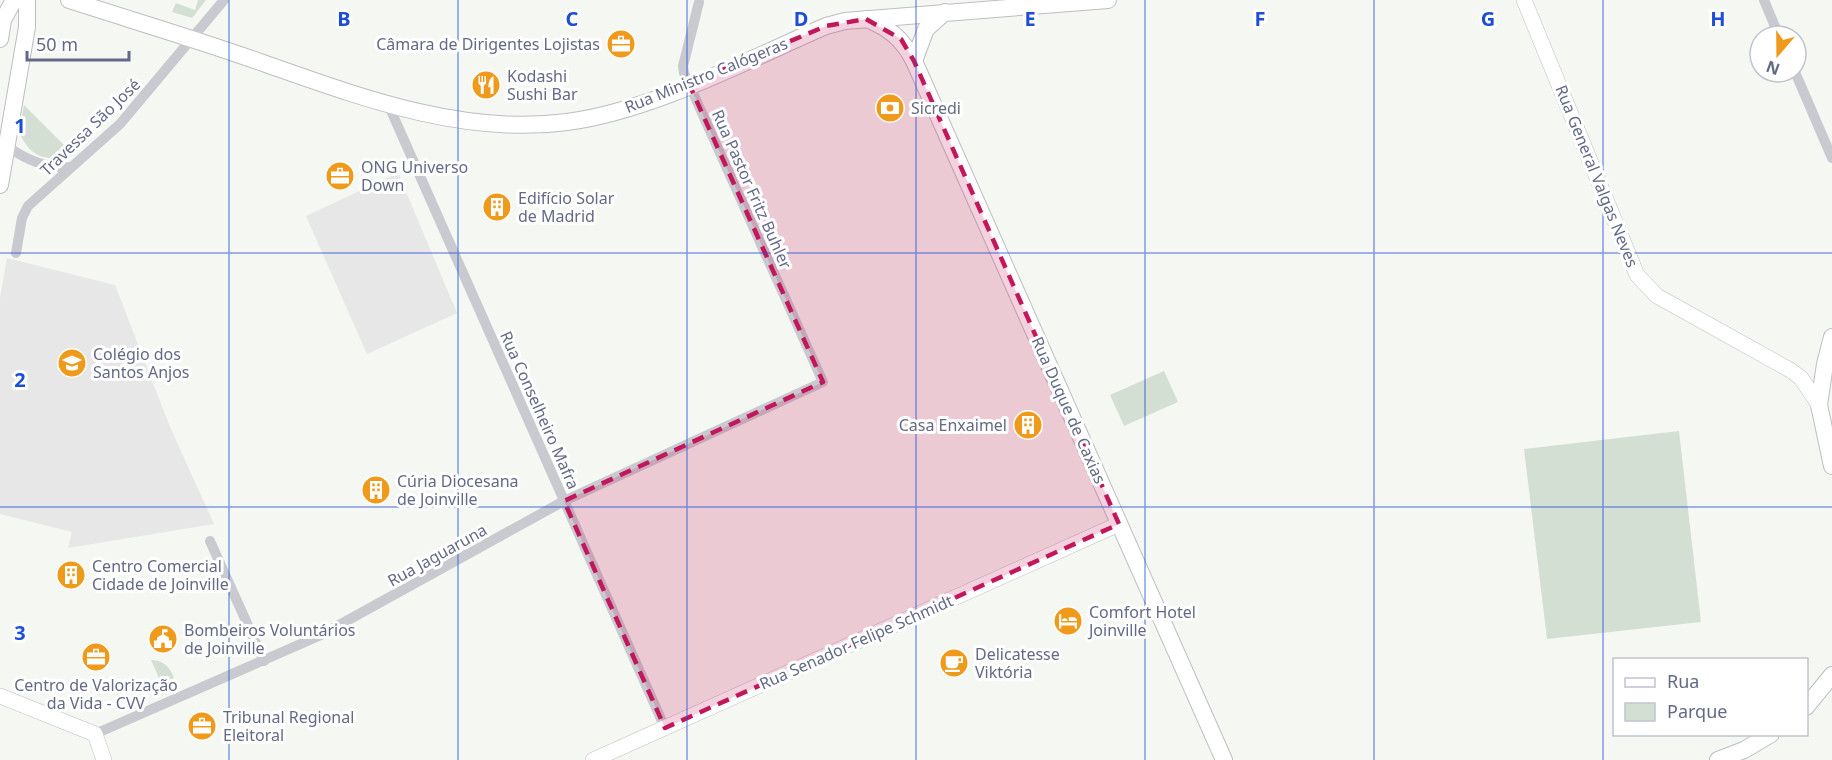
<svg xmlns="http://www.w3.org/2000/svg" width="1832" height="760" font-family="'Noto Sans',sans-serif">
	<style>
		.built { fill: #e6e7e6 }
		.green { fill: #d4dfd4 }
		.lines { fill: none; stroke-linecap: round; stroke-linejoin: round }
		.secondary-casing { stroke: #bdbec5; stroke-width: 16 }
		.primary-casing { stroke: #bdbec4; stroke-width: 18 }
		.street { stroke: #c9cacf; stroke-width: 10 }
		.secondary { stroke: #fff; stroke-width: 15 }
		.primary { stroke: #fff; stroke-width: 16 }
		.marked { fill: #c2185b; fill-opacity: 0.2; stroke: #c2185b; stroke-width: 4.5; stroke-dasharray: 12 8; stroke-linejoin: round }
		.grid { fill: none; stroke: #1d4ed8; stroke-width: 1.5; stroke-opacity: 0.55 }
		.labels { text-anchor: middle; stroke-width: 6; stroke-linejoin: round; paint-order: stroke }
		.poi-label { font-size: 16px; fill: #636a86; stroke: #fff; text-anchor: start }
		.street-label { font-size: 16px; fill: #636a86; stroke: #fff }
		.grid-label { font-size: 20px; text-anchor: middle; font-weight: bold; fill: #1d4ed8; stroke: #fff; stroke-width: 6; stroke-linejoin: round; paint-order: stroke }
	</style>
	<rect width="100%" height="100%" fill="#f5f7f3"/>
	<g class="built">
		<polygon points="398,173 457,313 367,354 306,216"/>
		<polygon points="7,258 115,285 170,427 214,524 68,548 72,532 0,514 0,298"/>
	</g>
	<g class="green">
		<polygon points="198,0 206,0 192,18 172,12 176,3 195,10"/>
		<path d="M 24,105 L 71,152 C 47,165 29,156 19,132 Z"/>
		<polygon points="1164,371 1178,402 1124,426 1110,395"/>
		<polygon points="1679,431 1701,622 1547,639 1524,449"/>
		<path d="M 151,660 C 163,660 170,667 174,678 L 161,683 Z"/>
	</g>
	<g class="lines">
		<g class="secondary-casing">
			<g id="secondary">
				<polyline points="1524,0 1637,275 1657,296 1790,370 1801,378 1819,405"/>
				<polyline points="0,696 95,734 104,760"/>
				<polyline points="593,760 1119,524"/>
			</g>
		</g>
		<g class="primary-casing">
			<g id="primary">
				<path d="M 69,0 C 134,21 199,40 263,63 C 360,97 463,136 567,122 C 652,111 747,60 826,26 L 845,21 L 1108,0"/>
				<path d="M 867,19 C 890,29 902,38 914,61 L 1224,760"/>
				<polyline points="0,39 3,20 14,0"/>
				<polyline points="914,61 926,29 945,12"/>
				<polyline points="0,185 27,27 27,0"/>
				<polyline points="1832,337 1825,364 1819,405 1832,466"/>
				<polyline points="1806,707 1832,675"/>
				<polyline points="1718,760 1744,750 1771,734"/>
			</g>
		</g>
		<g class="street">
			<polyline points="1764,0 1779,36"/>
			<polyline points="1795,72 1832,158"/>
			<polyline points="388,104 665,728"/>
			<path d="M 7,146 C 26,160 46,169 71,167"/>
			<polyline points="16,253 22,218 28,206 120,124 224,0"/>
			<polyline points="210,541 264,661"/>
			<polyline points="95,734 321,635 564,501 823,382 684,73 683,66 699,2"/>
		</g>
		<use href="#secondary" class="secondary"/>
		<use href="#primary" class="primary"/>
	</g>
	<path class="marked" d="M 866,19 L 901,39 L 914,61 L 1119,524 L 665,728 L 564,501 L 823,382 L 689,84 L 826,26 Z"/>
	<path class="grid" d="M 229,0 L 229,760M 458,0 L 458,760M 687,0 L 687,760M 916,0 L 916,760M 1145,0 L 1145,760M 1374,0 L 1374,760M 1603,0 L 1603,760M 0,253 L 1832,253M 0,507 L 1832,507"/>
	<defs>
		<g id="office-disc" transform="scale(1.5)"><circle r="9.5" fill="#ef9a1a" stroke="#fff"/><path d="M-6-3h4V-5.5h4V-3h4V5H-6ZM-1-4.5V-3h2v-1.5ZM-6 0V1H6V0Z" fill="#fff"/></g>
		<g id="restaurant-disc" transform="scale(1.5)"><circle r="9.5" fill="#ef9a1a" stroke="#fff"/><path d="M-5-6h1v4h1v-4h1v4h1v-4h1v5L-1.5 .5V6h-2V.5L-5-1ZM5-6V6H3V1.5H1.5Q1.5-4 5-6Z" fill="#fff"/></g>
		<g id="bank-disc" transform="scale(1.5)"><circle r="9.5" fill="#ef9a1a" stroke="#fff"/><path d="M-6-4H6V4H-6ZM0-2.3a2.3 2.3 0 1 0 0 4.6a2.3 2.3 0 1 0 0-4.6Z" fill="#fff"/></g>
		<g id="building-disc" transform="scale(1.5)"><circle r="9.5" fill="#ef9a1a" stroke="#fff"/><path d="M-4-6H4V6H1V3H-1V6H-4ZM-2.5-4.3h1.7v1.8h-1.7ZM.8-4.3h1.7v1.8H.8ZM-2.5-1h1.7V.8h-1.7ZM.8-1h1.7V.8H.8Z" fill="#fff"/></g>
		<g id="school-disc" transform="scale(1.5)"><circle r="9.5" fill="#ef9a1a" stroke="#fff"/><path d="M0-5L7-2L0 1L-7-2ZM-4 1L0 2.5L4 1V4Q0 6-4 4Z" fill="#fff"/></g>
		<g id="hotel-disc" transform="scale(1.5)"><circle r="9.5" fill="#ef9a1a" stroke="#fff"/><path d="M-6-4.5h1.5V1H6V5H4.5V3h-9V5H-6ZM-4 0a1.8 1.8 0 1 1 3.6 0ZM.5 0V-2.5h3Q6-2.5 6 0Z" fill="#fff"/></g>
		<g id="civic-disc" transform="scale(1.5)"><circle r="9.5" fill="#ef9a1a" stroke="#fff"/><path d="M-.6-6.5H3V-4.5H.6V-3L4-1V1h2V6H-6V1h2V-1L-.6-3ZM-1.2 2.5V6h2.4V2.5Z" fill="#fff"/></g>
		<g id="cafe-disc" transform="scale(1.5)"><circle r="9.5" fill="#ef9a1a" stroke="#fff"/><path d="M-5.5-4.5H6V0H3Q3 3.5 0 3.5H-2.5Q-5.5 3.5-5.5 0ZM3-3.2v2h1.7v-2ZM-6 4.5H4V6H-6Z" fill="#fff"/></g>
	</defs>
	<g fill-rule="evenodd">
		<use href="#office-disc" x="621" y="44"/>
		<use href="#restaurant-disc" x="486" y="85"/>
		<use href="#bank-disc" x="890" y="108"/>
		<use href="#office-disc" x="340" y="176"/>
		<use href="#building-disc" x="497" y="207"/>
		<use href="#school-disc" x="72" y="363"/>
		<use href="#building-disc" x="1028" y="425"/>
		<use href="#building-disc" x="376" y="490"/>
		<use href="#building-disc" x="71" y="575"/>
		<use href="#hotel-disc" x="1068" y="621"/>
		<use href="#civic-disc" x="163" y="639"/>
		<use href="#office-disc" x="96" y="657"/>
		<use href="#cafe-disc" x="954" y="663"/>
		<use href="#office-disc" x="202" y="726"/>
	</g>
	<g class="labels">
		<g class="poi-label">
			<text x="600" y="50" text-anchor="end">Câmara de Dirigentes Lojistas</text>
			<text x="507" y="82">Kodashi<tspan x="507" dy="18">Sushi Bar</tspan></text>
			<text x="911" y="114">Sicredi</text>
			<text x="361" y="173">ONG Universo<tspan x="361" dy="18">Down</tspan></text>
			<text x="518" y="204">Edifício Solar<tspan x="518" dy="18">de Madrid</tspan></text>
			<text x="93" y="360">Colégio dos<tspan x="93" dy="18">Santos Anjos</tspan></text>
			<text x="1007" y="431" text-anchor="end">Casa Enxaimel</text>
			<text x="397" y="487">Cúria Diocesana<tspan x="397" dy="18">de Joinville</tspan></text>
			<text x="92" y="572">Centro Comercial<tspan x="92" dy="18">Cidade de Joinville</tspan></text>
			<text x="1089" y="618">Comfort Hotel<tspan x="1089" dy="18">Joinville</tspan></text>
			<text x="184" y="636">Bombeiros Voluntários<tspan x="184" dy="18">de Joinville</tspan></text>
			<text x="975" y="660">Delicatesse<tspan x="975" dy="18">Viktória</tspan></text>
			<text x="96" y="691" text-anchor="middle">Centro de Valorização<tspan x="96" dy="18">da Vida - CVV</tspan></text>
			<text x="223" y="723">Tribunal Regional<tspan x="223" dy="18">Eleitoral</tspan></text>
		</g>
		<g class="street-label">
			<text transform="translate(706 75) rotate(-22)" y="6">Rua Ministro Calógeras</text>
			<text transform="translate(90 127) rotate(-44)" y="6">Travessa São José</text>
			<text transform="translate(1597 176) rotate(68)" y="6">Rua General Valgas Neves</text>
			<text transform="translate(752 189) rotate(66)" y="6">Rua Pastor Fritz Buhler</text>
			<text transform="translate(540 410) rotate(66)" y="6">Rua Conselheiro Mafra</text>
			<text transform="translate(1069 410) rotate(66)" y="6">Rua Duque de Caxias</text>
			<text transform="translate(437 555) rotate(-29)" y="6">Rua Jaguaruna</text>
			<text transform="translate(856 642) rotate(-24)" y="6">Rua Senador Felipe Schmidt</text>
		</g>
	</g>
	<g class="grid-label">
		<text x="344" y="26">B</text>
		<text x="572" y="26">C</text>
		<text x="801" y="26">D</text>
		<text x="1030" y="26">E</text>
		<text x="1260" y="26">F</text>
		<text x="1488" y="26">G</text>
		<text x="1718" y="26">H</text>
		<text x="20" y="133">1</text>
		<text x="20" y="387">2</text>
		<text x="20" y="640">3</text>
	</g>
	<rect x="1613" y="658" width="195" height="78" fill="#ffffff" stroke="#c1c3cf" stroke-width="1.5"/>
	<rect x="1625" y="678" width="30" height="9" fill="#ffffff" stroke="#c1c3cf" stroke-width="1.5"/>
	<text x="1667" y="688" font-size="18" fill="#636a86">Rua</text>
	<rect x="1625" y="703" width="30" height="18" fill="#d4dfd4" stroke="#c1c3cf" stroke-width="1.5"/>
	<text x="1667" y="718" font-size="18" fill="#636a86">Parque</text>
	<g transform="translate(1778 54) rotate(200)"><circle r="28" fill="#ffffff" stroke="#c1c3cf" stroke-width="1.5"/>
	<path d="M0-4.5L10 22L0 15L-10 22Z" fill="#ef9a1a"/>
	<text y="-9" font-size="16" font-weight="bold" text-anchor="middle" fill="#636a86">N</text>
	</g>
	<path d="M27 51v9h102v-9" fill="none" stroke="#636a86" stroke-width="3"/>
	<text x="36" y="51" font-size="18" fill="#636a86" stroke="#ffffff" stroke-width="4.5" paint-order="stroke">50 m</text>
</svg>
